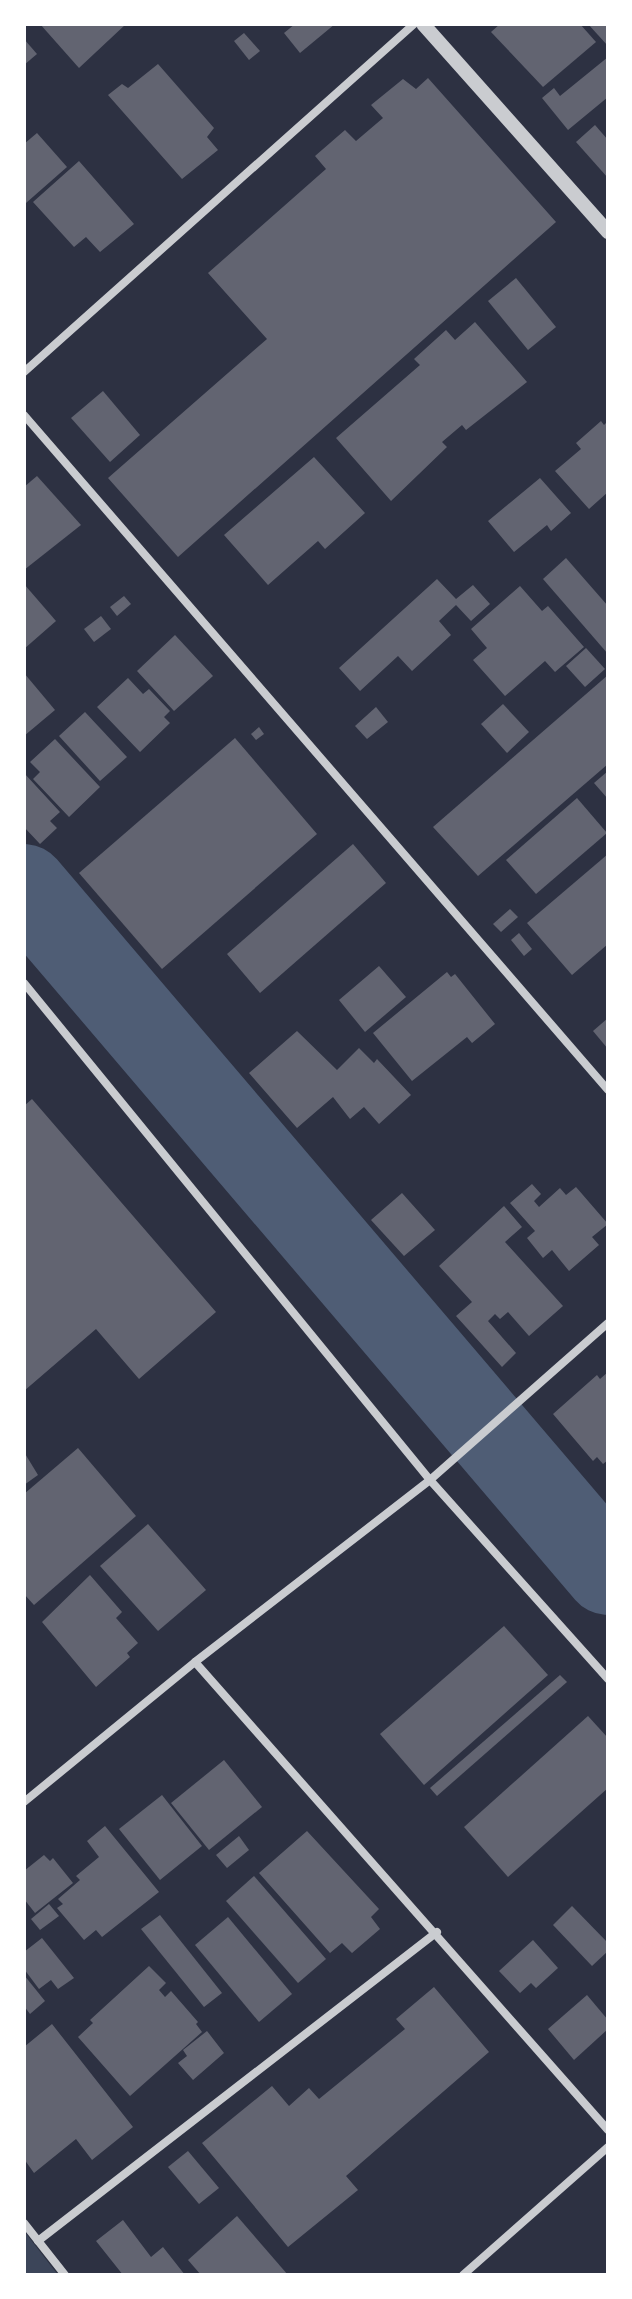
<svg xmlns="http://www.w3.org/2000/svg" width="632" height="2299" font-family="Figtree,sans-serif">
	<style>
		.green { fill: #3c4559 }
		.lines { fill: none; stroke-linecap: round; stroke-linejoin: round }
		.river { stroke: #4f5d75; stroke-width: 86 }
		.building { fill: #626471 }
		.minor { stroke: #caccd0; stroke-width: 8 }
		.tertiary { stroke: #caccd0; stroke-width: 14 }
	</style>
	<rect width="100%" height="100%" fill="#2d3142"/>
	<polygon class="green" points="24,2231 58,2275 24,2275"/>
	<g class="lines">
		<polyline class="river" points="24,887 608,1572"/>
	</g>
	<g class="building">
		<polygon points="40,24 126,24 79,68"/>
		<polygon points="295,24 335,24 300,53 284,33"/>
		<polygon points="500,24 580,24 596,42 543,87 491,32"/>
		<polygon points="588,24 608,24 608,46"/>
		<polygon points="244,33 260,51 249,60 234,41"/>
		<polygon points="24,39 37,54 24,65"/>
		<polygon points="608,57 608,97 568,130 542,98 554,88 560,96"/>
		<polygon points="158,64 214,128 207,137 218,150 182,179 108,95 122,84 128,88"/>
		<polygon points="428,78 556,222 178,557 108,478 267,339 208,273 326,169 315,156 345,130 356,141 383,118 371,105 403,79 416,89"/>
		<polygon points="595,125 608,140 608,178 576,142"/>
		<polygon points="37,133 67,167 26,203 24,144"/>
		<polygon points="79,161 134,224 100,252 86,237 74,247 33,202"/>
		<polygon points="516,278 556,327 528,350 488,301"/>
		<polygon points="475,322 527,382 466,430 462,425 442,442 447,447 391,501 336,438 420,365 414,359 446,330 455,340"/>
		<polygon points="103,391 140,435 110,462 71,418"/>
		<polygon points="601,421 604,425 608,421 608,492 589,509 555,471 581,449 576,443"/>
		<polygon points="314,457 365,513 325,549 318,541 268,585 224,535"/>
		<polygon points="37,476 81,525 24,570 24,487"/>
		<polygon points="540,478 571,513 551,531 547,525 514,552 488,521"/>
		<polygon points="566,558 608,606 608,654 543,579"/>
		<polygon points="437,579 456,599 473,585 490,604 471,621 456,605 439,621 451,635 412,671 398,656 360,691 339,668"/>
		<polygon points="24,584 56,621 24,649"/>
		<polygon points="520,586 542,611 548,606 584,647 555,672 545,661 505,696 473,660 487,648 471,629"/>
		<polygon points="124,596 131,604 117,616 110,607"/>
		<polygon points="101,616 111,629 94,642 84,629"/>
		<polygon points="175,635 213,676 174,711 137,671"/>
		<polygon points="586,648 605,669 585,687 566,666"/>
		<polygon points="24,673 55,710 24,736"/>
		<polygon points="608,675 608,764 478,876 433,827"/>
		<polygon points="128,678 143,694 149,689 170,711 164,717 170,723 140,752 97,707"/>
		<polygon points="503,704 529,732 507,753 481,724"/>
		<polygon points="376,707 388,722 367,739 355,726"/>
		<polygon points="85,712 127,757 100,781 59,736"/>
		<polygon points="259,727 264,734 256,740 251,734"/>
		<polygon points="235,738 317,834 162,969 79,873"/>
		<polygon points="55,739 100,787 69,817 33,779 40,772 30,762"/>
		<polygon points="608,771 608,799 594,783"/>
		<polygon points="24,773 60,812 50,821 57,828 40,844 24,827"/>
		<polygon points="577,798 607,833 536,894 506,860"/>
		<polygon points="353,844 386,883 260,993 227,954"/>
		<polygon points="608,854 608,944 572,975 527,923"/>
		<polygon points="510,909 518,917 501,932 493,924"/>
		<polygon points="519,933 532,949 524,956 511,940"/>
		<polygon points="379,966 406,997 365,1032 339,1000"/>
		<polygon points="447,972 451,977 455,974 495,1024 472,1043 467,1037 412,1081 373,1033"/>
		<polygon points="608,1018 608,1049 593,1031"/>
		<polygon points="297,1031 337,1070 359,1048 374,1063 377,1059 411,1095 379,1124 364,1107 350,1119 333,1097 297,1128 249,1073"/>
		<polygon points="32,1099 216,1312 139,1379 96,1329 24,1391 24,1106"/>
		<polygon points="532,1184 541,1194 534,1201 539,1207 560,1188 566,1195 576,1187 608,1224 592,1237 599,1245 569,1271 552,1250 543,1258 527,1238 535,1231 510,1203"/>
		<polygon points="402,1193 435,1230 404,1256 371,1220"/>
		<polygon points="504,1206 522,1227 505,1242 563,1306 529,1336 508,1312 500,1319 495,1314 488,1321 516,1353 502,1367 456,1316 472,1302 439,1266"/>
		<polygon points="608,1372 608,1460 603,1464 597,1457 593,1461 553,1414 597,1375 600,1379"/>
		<polygon points="78,1448 136,1516 34,1605 24,1594 24,1494"/>
		<polygon points="24,1452 38,1475 24,1485"/>
		<polygon points="148,1524 206,1590 158,1631 100,1566"/>
		<polygon points="90,1575 122,1612 116,1618 138,1643 127,1653 130,1657 96,1687 42,1622"/>
		<polygon points="504,1626 548,1675 424,1785 380,1734"/>
		<polygon points="560,1675 567,1682 437,1796 430,1788"/>
		<polygon points="588,1716 608,1738 608,1788 508,1877 464,1827"/>
		<polygon points="224,1760 262,1807 209,1850 171,1803"/>
		<polygon points="162,1795 202,1846 160,1880 119,1829"/>
		<polygon points="105,1826 159,1892 102,1937 96,1930 84,1940 57,1908 63,1904 58,1899 80,1880 76,1876 99,1857 87,1841"/>
		<polygon points="307,1831 379,1909 371,1917 380,1929 352,1953 342,1943 330,1953 259,1873"/>
		<polygon points="239,1836 249,1850 227,1868 216,1855"/>
		<polygon points="44,1855 50,1861 53,1858 73,1883 35,1913 24,1899 24,1871"/>
		<polygon points="254,1876 326,1959 298,1983 226,1901"/>
		<polygon points="49,1904 59,1916 40,1930 31,1919"/>
		<polygon points="572,1906 608,1943 608,1951 592,1966 553,1925"/>
		<polygon points="160,1915 222,1993 204,2007 141,1929"/>
		<polygon points="228,1917 292,1994 259,2022 195,1945"/>
		<polygon points="42,1938 74,1978 58,1989 51,1980 39,1989 24,1969 24,1952"/>
		<polygon points="533,1940 558,1968 536,1988 531,1983 520,1993 499,1971"/>
		<polygon points="149,1966 166,1983 159,1990 165,1997 171,1991 198,2022 196,2024 202,2032 130,2096 78,2037 93,2023 90,2020"/>
		<polygon points="24,1975 45,2001 30,2014 24,2006"/>
		<polygon points="434,1987 489,2052 346,2176 358,2190 288,2247 202,2143 272,2086 289,2106 309,2088 319,2099 405,2029 396,2019"/>
		<polygon points="587,1995 608,2020 608,2029 574,2060 548,2029"/>
		<polygon points="52,2024 133,2127 92,2160 76,2139 34,2173 24,2159 24,2047"/>
		<polygon points="207,2031 224,2053 193,2080 178,2063 187,2056 183,2050"/>
		<polygon points="188,2151 219,2188 199,2204 168,2167"/>
		<polygon points="237,2216 288,2275 201,2275 188,2260"/>
		<polygon points="123,2220 151,2257 163,2247 185,2275 123,2275 96,2241"/>
	</g>
	<g class="lines">
		<g class="minor">
			<polyline points="24,372 414,24"/>
			<polyline points="24,415 608,1090"/>
			<polyline points="24,983 430,1480 608,1679"/>
			<polyline points="195,1662 608,2130"/>
			<polyline points="24,1802 195,1662 430,1480 608,1323"/>
			<polyline points="24,2223 65,2275"/>
			<polyline points="38,2241 437,1932"/>
			<polyline points="463,2275 608,2147"/>
		</g>
		<polyline class="tertiary" points="423,24 608,232"/>
	</g>
	<rect width="632" height="2299" fill="none" stroke="#ffffff" stroke-width="52"/>
</svg>
